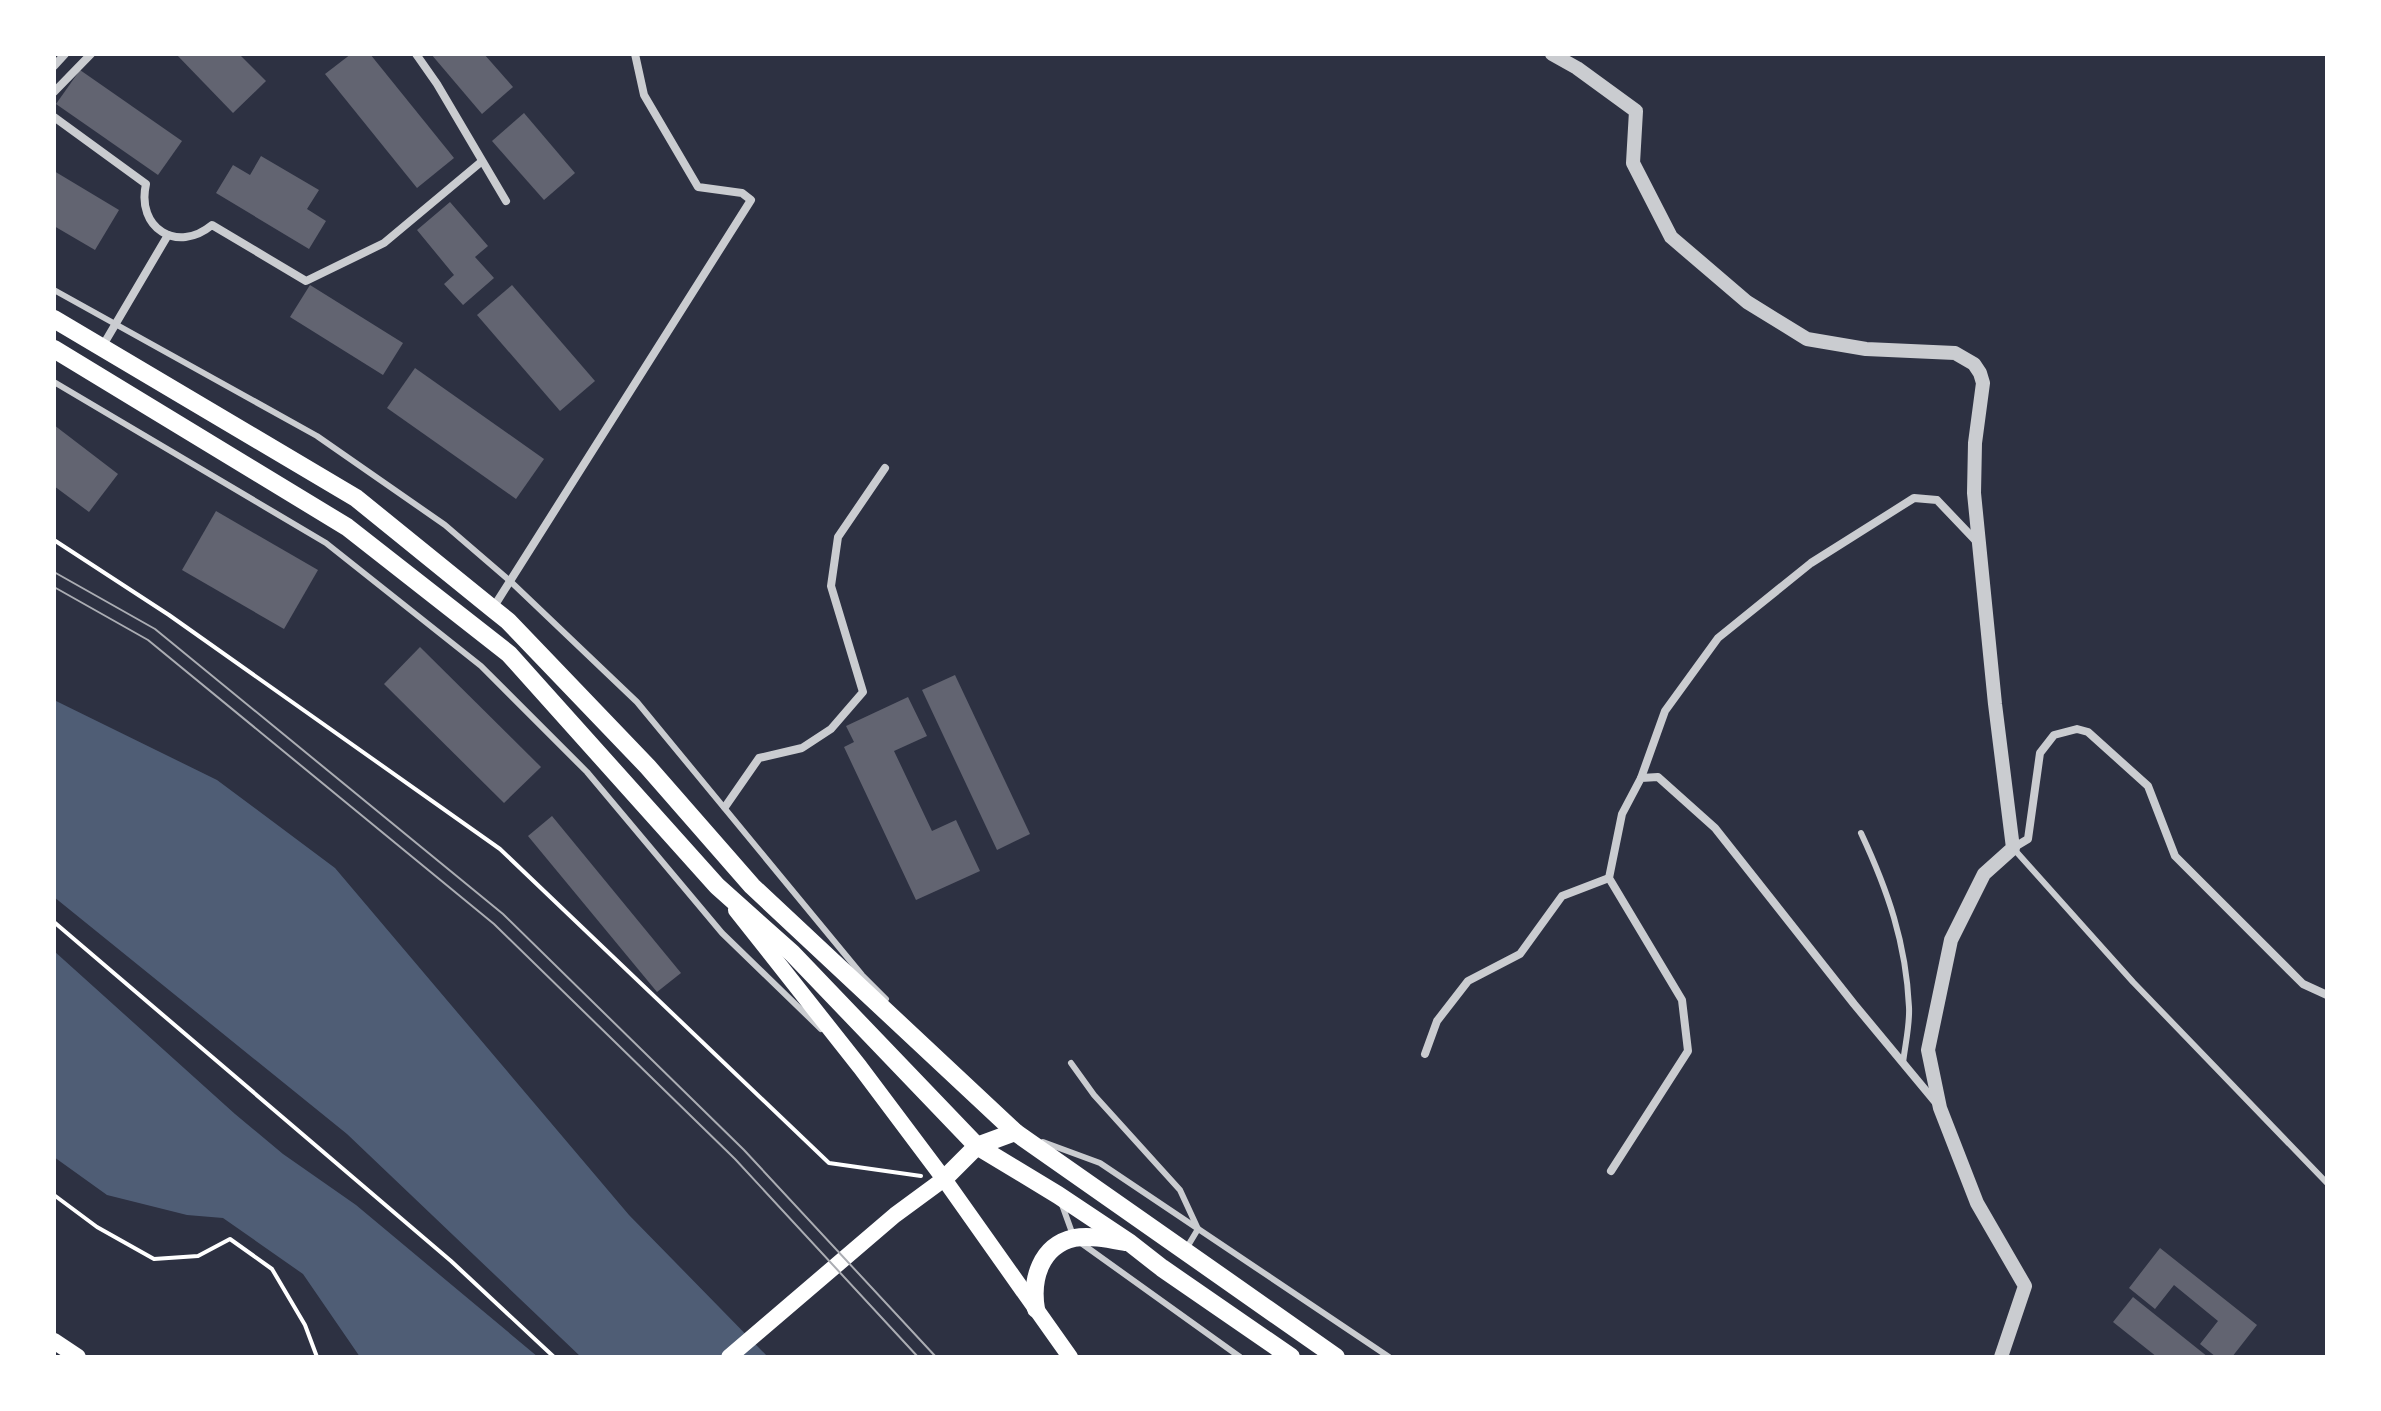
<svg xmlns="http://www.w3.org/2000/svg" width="2381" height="1411" font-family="'Libre Baskerville',serif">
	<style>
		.water { fill: #4f5d75 }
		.building { fill: #626471 }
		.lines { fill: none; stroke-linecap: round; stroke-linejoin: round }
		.path { stroke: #fff; stroke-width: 4 }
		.service { stroke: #caccd0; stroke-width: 6 }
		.minor { stroke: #caccd0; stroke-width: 8 }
		.tertiary { stroke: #caccd0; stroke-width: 14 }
		.secondary { stroke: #fff; stroke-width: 16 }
		.primary { stroke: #fff; stroke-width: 18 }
		.tram { stroke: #abadb3; stroke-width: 2 }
	</style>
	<rect width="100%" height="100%" fill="#2d3142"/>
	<g class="water">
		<polygon points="54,700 217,780 335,868 629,1215 768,1357 581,1357 347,1134 54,897"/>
		<polygon points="54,951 235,1114 283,1154 356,1205 538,1357 360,1357 303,1274 223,1218 187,1215 107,1195 54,1157"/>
	</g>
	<g class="building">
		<polygon points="176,54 239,54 266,81 233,113"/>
		<polygon points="351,54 370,54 454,158 417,188 325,74"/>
		<polygon points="431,54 484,54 513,87 482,114"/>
		<polygon points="80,70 182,141 158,175 56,104"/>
		<polygon points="524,113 575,173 544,200 492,141"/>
		<polygon points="261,156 319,190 307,209 326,221 309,249 216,193 233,165 250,175"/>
		<polygon points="54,171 119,210 95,250 54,226"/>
		<polygon points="450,202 488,246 475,257 494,278 463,305 444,284 454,275 417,230"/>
		<polygon points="310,285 403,343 383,375 290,317"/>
		<polygon points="512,285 595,381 560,411 477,315"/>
		<polygon points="415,368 544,459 516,499 387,408"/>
		<polygon points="54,425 118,474 89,512 54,486"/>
		<polygon points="216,511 318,570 284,629 182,570"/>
		<polygon points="420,647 541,767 504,803 384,684"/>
		<polygon points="955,675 1030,834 997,850 922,690"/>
		<polygon points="908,697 927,736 894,751 932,831 956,820 980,871 916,900 844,747 854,742 846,726"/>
		<polygon points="552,816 681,973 657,992 528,836"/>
		<polygon points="2160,1248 2257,1325 2232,1357 2216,1357 2200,1344 2218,1321 2174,1285 2155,1309 2129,1288"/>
		<polygon points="2133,1297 2208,1357 2157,1357 2113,1322"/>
	</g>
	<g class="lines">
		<g class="path">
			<polyline points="54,540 169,615 500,849 829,1163 921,1176"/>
			<polyline points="54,922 451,1261 554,1357"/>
			<polyline points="54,1195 97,1227 154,1259 198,1256 230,1239 272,1269 305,1325 317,1357"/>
		</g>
		<g class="service">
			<polyline points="54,290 317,436 445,525 510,581 637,702 862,975 886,999"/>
			<polyline points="54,382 326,543 481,666 587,772 722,933 821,1029"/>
			<path d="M 1861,833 C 1888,891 1906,943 1909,1007 C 1910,1025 1905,1045 1903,1063"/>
			<polyline points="2013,848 2133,982 2327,1183"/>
			<polyline points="1071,1063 1094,1095 1180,1190 1198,1229 1186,1249"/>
			<polyline points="1043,1142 1100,1163 1389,1357"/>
			<polyline points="1061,1202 1074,1238 1240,1357"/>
		</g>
		<g class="minor">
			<polyline points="416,54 437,84 506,201"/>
			<polyline points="54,66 65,54"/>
			<polyline points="54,92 91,54"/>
			<path d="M 54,117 L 146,184 C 136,228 177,254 212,225 L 306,281 L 384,243 L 481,162"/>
			<polyline points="102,347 168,235"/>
			<polyline points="493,608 751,200 742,193 698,187 644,95 635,54"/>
			<polyline points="1641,778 1665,711 1718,638 1811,563 1914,498 1937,500 1977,542"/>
			<polyline points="725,807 759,758 802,748 831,729 863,692 831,586 838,537 885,468"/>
			<polyline points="2013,848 2028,839 2040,753 2054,735 2077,729 2088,732 2148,786 2175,856 2303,984 2327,995"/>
			<polyline points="1425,1054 1437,1021 1468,981 1520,954 1562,896 1609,878"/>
			<polyline points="1611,1171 1688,1051 1682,1000 1609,878 1622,814 1641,778 1658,777 1715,828 1854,1004 1937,1104"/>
		</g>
		<polyline class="tertiary" points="1552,54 1577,68 1636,111 1633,163 1671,237 1747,302 1807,339 1866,349 1955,353 1974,364 1980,373 1983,383 1975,443 1974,493 1995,704 2013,848 1984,874 1951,940 1928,1050 1940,1108 1977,1203 2025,1286 2001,1357"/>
		<g class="secondary">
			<polyline points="736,910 860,1067 944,1179 1070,1357"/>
			<polyline points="54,1341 78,1357"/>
			<polyline points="729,1357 895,1215 944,1179"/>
		</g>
		<g class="primary">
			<polyline points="54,319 356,498 493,609 508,621 648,767 752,886 1015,1132 1336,1357"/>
			<polyline points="54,349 347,527 509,654 717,886 792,953 977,1146 1058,1195 1130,1243 1162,1268 1291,1357"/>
			<polyline points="944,1179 977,1146 1015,1132"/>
			<path d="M 1036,1309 C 1031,1280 1040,1246 1074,1238 C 1090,1235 1109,1239 1125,1242"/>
		</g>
		<g class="tram">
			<polyline points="54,572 155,629 503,914 744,1150 936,1357"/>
			<polyline points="54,587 148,640 494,924 735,1159 918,1357"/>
		</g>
	</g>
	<rect width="2381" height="1411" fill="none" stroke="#ffffff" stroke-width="112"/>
</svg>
